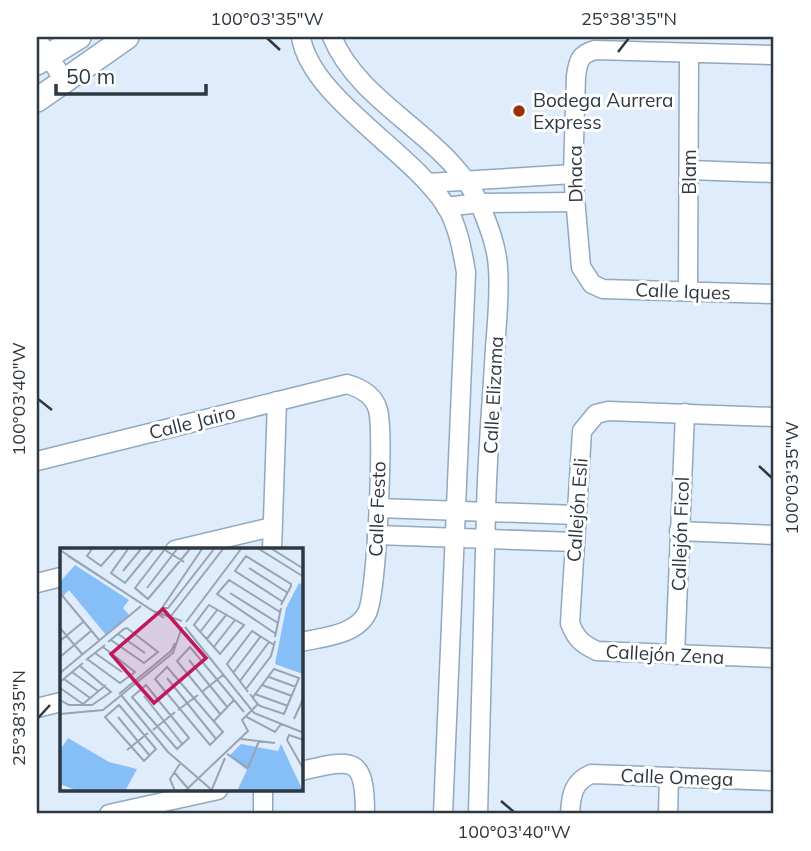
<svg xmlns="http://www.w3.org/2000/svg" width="811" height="851" font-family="Mulish,sans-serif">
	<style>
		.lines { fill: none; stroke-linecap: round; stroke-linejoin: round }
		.minor-casing { stroke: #92a8bf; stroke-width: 21 }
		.tertiary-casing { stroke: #92a8bf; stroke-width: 26 }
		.minor { stroke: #fff; stroke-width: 18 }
		.tertiary { stroke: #fff; stroke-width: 23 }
		.ticks { fill: none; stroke: #2e3841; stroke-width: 2.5 }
		.poi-dot { fill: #973204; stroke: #fff; stroke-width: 2.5 }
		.labels { text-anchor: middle; stroke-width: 6; stroke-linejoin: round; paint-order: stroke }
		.poi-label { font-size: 19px; fill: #2e3841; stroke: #fff; text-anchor: start }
		.street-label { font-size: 19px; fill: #2e3841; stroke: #fff }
		.inset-road { fill: none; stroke: #98a4b1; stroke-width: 2 }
		.view { fill: #c2185b; fill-opacity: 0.15; stroke: #c2185b; stroke-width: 3.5 }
		.inset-edge { fill: none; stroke: #2e3841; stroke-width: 3.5 }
		.neatline { fill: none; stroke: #2e3841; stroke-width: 2.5 }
		.ticks-label { font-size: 18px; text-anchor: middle; fill: #2e3841 }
	</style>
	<rect width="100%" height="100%" fill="#deecfb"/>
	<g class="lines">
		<g class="minor-casing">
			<g id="minor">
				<path d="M 301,37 C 310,97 412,152 446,206 C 458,226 462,249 466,272 L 443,814"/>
				<path d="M 332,37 C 362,108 450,136 481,207 C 489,227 497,247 498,268 C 500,294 497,322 495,348 C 492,402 487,457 486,512 C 483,613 481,713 478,814"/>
				<polyline points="37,39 66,83"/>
				<path d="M 774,55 L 595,50 C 580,54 578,61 576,76 L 573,174 L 581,267 L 592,284 L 603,289 L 774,294"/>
				<polyline points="689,170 774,173"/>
				<polyline points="428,183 573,174"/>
				<polyline points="446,207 479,203 574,202"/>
				<polyline points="688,291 689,53"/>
				<path d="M 774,417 L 608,411 L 596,414 L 582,431 L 570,623 C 576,639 582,644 597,651 L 774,658"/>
				<path d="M 37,461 L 347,384 C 361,388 374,395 378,410 C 384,432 377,594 367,613 C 356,635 323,637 301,642"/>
				<polyline points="378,508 576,515"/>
				<polyline points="679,531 774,535"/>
				<polyline points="377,535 575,542"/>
				<polyline points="175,550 272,527"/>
				<polyline points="272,550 277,401"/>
				<polyline points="37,583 61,577"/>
				<polyline points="675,655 685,413"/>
				<polyline points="37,708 61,702"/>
				<path d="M 301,771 C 353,759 365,755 365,814"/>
				<polyline points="109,814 218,790"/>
				<polyline points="263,814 263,790"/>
				<path d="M 570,814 C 571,795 573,782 591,774 L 774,781"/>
				<polyline points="668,814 669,777"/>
			</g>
		</g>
		<g class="tertiary-casing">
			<g id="tertiary">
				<polyline points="37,63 79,37"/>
				<polyline points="37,100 127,37"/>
			</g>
		</g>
		<use href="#minor" class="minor"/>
		<use href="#tertiary" class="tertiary"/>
	</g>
	<path class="ticks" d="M 267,38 L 280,50M 618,52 L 629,38M 38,399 L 52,410M 759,466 L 772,478M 38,718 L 50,705M 501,801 L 514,812"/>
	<circle class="poi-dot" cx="519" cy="111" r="7"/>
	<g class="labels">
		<g class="poi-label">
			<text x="533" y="107">Bodega Aurrera<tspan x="533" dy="22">Express</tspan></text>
		</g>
		<g class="street-label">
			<text transform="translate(689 172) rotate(-90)" y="7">Blam</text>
			<text transform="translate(575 174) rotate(-91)" y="7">Dhaca</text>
			<text transform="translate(683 291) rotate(2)" y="7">Calle Iques</text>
			<text transform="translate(493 395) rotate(-87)" y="7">Calle Elizama</text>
			<text transform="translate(192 422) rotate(-14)" y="7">Calle Jairo</text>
			<text transform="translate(377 509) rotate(-88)" y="7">Calle Festo</text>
			<text transform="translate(577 510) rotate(-86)" y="7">Callejón Esli</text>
			<text transform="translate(680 534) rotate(-88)" y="7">Callejón Ficol</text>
			<text transform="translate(665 654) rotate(3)" y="7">Callejón Zena</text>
			<text transform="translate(677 777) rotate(2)" y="7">Calle Omega</text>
		</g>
	</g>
	<g transform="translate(60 548)">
		<rect width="243" height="243" fill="#deecfb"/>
		<path d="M 15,17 L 69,52 L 63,60 L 69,67 L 46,87 L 9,42 L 0,51 L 0,34 ZM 239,35 L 243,38 L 243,126 L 215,116 L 226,60 ZM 8,190 L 49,214 L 77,221 L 65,243 L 18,243 L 0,236 L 0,202 ZM 181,196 L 218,203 L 221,196 L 243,243 L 177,243 L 187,222 L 169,208 Z" fill="#86bff8"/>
		<path class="inset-road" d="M 32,1 L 27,8 L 41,18 L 56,1M 68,1 L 51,25 L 65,35 L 93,1M 105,1 L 75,40 L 88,51 L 130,1M 142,1 L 102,60 L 108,60 L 154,1M 199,1 L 244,29M 212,1 L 244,21M 0,2 L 93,63 L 122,73M 105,2 L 124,14M 8,8 L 104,70M 189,20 L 228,45M 63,23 L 81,1M 87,40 L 117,1M 0,45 L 40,93M 170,45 L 218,75M 149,57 L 184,77 L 160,106 L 134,77 ZM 221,57 L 231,38 L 231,36 L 186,8 L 175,23 L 223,54M 111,68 L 163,1M 126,74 L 181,1M 125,79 L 194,165 L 244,185M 0,80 L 23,107M 140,84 L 158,61M 58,86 L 85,105M 216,86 L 157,46 L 169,32 L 220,64M 215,89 L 221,60M 146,92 L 167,66M 0,93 L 23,74M 48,94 L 64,81 L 67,80 L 98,104 L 84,115 L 51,92M 153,100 L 175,72M 35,105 L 62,124M 0,109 L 31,83M 27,111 L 60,135 L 75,124 L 43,99M 26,112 L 45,97M 129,112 L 168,160M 107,119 L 163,184 L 150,197 L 95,131 ZM 12,124 L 38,143M 0,125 L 81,58M 173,125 L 201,88M 209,129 L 236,139M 107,130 L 156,191M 4,131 L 30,150M 180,133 L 209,94M 0,134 L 23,115M 86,137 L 129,190 L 117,201 L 72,149 ZM 202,137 L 232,148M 0,140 L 23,156M 186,141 L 211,108 L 215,93M 143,143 L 163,127M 188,144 L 167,116 L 192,83 L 214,97M 59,146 L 111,103 L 115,95M 190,146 L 196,154 L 200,158 L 224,166 L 239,130 L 214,121 L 193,149M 195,146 L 228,158M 61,147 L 108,204 L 153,243M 84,148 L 123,197M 0,152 L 9,157 L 32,157 L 51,144 L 20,118M 23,156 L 46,137M 59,157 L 96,201 L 84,213 L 45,169 ZM 118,162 L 138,147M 0,166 L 43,162 L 113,105 L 122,79M 161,167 L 117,113 L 130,99 L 184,164M 185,168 L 215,184 L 221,176M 58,169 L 90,208M 234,171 L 244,149M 154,173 L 174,152M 93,182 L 115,164M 181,191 L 215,195M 244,192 L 229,187 L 227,192 L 244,222M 67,202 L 88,185M 167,206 L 188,220 L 199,193M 114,224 L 130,243M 152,241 L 165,210M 115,243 L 110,231 L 121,214M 125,243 L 188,183 L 182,172 L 198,156"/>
		<path class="view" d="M 103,61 L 146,110 L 94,155 L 51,106 Z"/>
		<rect width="243" height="243" class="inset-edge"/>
	</g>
	<rect width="811" height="851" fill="none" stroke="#ffffff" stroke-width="77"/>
	<path d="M56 84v10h150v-10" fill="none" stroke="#2e3841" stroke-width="3.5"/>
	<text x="66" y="84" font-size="21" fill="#2e3841" stroke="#ffffff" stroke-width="5" paint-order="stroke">50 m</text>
	<rect x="38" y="38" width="734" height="774" class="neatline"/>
	<g class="ticks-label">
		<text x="267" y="25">100°03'35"W</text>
		<text x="629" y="25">25°38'35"N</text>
		<text transform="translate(19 399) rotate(-90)" y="6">100°03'40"W</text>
		<text transform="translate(792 478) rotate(-90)" y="6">100°03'35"W</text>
		<text transform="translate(19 718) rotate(-90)" y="6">25°38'35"N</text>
		<text x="514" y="838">100°03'40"W</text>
	</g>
</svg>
